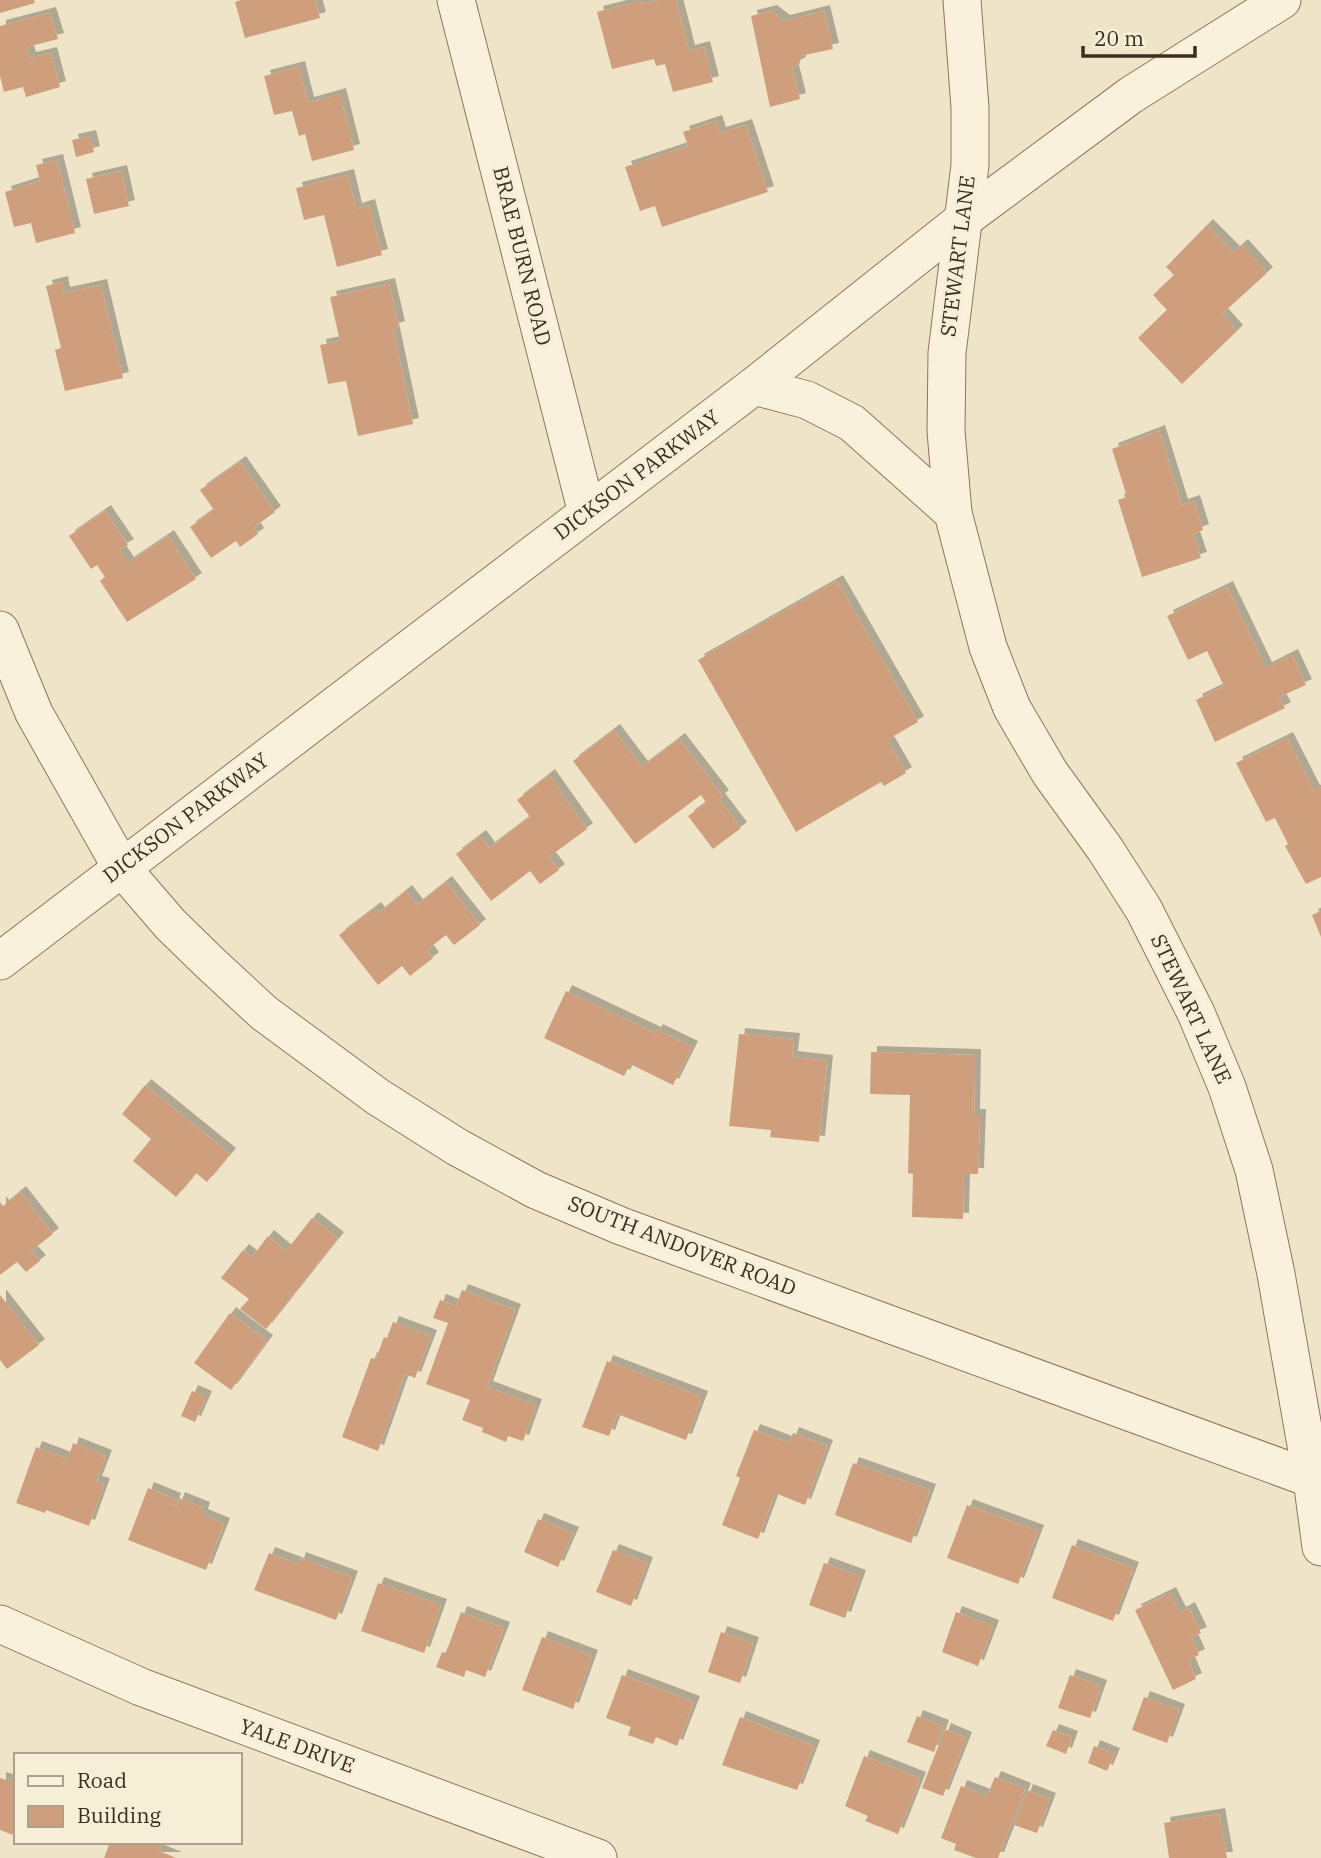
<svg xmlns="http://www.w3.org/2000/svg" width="1321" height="1858" font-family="'IBM Plex Serif',serif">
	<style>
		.building { fill: #cf9f7d; filter: url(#shadow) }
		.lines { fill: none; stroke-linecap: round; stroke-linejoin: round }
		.street-casing { stroke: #8d765c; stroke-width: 39 }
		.street { stroke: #faf1dc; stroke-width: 37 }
		.labels { text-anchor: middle; stroke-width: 7; stroke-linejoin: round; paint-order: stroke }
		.street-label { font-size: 21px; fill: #3d2e20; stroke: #f7eed8 }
	</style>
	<defs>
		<filter id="shadow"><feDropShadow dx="6" dy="-6" stdDeviation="0" flood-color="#0004"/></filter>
	</defs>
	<rect width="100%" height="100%" fill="#f0e4c8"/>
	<g class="building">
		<polygon points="0,0 34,0 35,3 0,13"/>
		<polygon points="241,0 315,0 320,18 245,38 235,2"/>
		<polygon points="659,0 676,0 689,51 704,47 713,82 673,92 665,64 656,66 654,59 612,69 597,12 641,1 642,4"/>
		<polygon points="771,11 784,21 824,11 833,49 800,56 800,63 792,67 800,99 770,107 751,16"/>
		<polygon points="50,13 58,39 27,47 30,58 51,53 60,87 26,97 23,87 4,92 0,76 0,26"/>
		<polygon points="299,67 308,103 340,94 354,150 312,161 305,134 299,136 292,111 274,115 264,76"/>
		<polygon points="716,121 720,133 746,125 768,192 662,227 655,206 640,211 625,167 688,146 683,132"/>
		<polygon points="90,136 94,152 76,157 72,140"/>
		<polygon points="57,160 75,233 36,243 31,223 14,227 5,192 40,181 36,165"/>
		<polygon points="121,171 129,206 94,214 86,179"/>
		<polygon points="348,175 356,209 369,205 382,255 337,267 324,215 304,220 296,188"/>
		<polygon points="1207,225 1234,252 1242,245 1267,273 1222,314 1237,331 1182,384 1138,338 1167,310 1153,295 1174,275 1166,267"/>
		<polygon points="62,282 64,293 101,285 123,378 65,391 55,350 61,348 46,286"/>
		<polygon points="389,284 399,327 393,329 413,424 358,436 346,381 328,384 320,345 340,341 330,297"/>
		<polygon points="1159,431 1182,505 1194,501 1203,530 1193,534 1201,558 1142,577 1118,500 1127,497 1112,449"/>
		<polygon points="240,462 275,512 254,527 258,534 240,547 236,541 211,558 190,527 214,510 200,490"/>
		<polygon points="105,511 128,545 119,550 128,563 168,536 196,579 127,622 100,581 105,577 97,565 91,569 69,536"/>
		<polygon points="837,581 918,722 887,740 906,773 884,786 881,782 796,832 698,660"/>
		<polygon points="1227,587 1266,668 1292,655 1306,685 1279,697 1285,708 1215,742 1196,700 1224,686 1207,651 1188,660 1167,616"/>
		<polygon points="614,730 642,767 679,739 723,796 719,799 741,828 713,849 688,816 706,803 701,795 635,844 573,761"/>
		<polygon points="1287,738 1314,791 1321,787 1321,877 1306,884 1285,846 1288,844 1275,818 1266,822 1236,763"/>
		<polygon points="549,775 587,829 549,857 559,870 540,884 530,871 491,901 456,854 480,836 489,848 530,817 517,800"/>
		<polygon points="446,882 480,925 454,945 446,935 427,950 433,958 410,976 402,966 378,985 339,935 375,908 379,913 406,891 417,905"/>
		<polygon points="1321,911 1321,937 1312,915"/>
		<polygon points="566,991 655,1033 657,1030 692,1047 673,1085 630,1064 624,1076 544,1038"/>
		<polygon points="739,1034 794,1039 792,1057 827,1061 819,1142 770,1137 771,1130 729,1126"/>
		<polygon points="871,1052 975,1055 974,1115 980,1115 978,1174 964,1174 963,1219 912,1217 913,1174 908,1173 910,1095 870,1094"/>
		<polygon points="145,1085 230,1154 207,1182 196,1173 176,1197 133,1161 151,1139 122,1114"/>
		<polygon points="20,1192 53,1234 31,1251 40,1261 26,1272 17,1262 0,1275 0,1202 3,1206"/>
		<polygon points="312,1218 338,1238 266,1329 240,1309 249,1299 221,1278 243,1250 252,1257 268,1236 286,1251"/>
		<polygon points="462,1290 515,1310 487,1387 536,1405 523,1441 508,1436 506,1442 482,1432 483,1428 462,1420 470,1400 426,1384 448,1323 433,1318 440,1300 456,1306"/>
		<polygon points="0,1295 39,1345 7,1369 0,1360"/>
		<polygon points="230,1313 267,1341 231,1390 194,1363"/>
		<polygon points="393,1322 431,1336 415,1378 405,1374 378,1451 342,1437 371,1358 376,1359 384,1337 387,1338"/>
		<polygon points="607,1361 702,1397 686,1440 617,1414 609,1436 582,1427"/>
		<polygon points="192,1391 206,1397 195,1422 181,1416"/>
		<polygon points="754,1430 789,1443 793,1433 827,1446 805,1505 775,1493 758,1539 722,1525 740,1478 736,1476"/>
		<polygon points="73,1443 106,1456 96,1482 104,1484 89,1526 46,1510 45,1513 16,1503 36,1447 68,1459"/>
		<polygon points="853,1463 930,1490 911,1543 835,1515"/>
		<polygon points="148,1488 175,1499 173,1505 176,1506 179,1498 204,1508 202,1515 224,1524 206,1570 128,1540"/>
		<polygon points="967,1505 1038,1531 1018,1584 947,1558"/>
		<polygon points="538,1519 573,1533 558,1567 524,1552"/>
		<polygon points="1072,1545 1133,1568 1113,1621 1052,1598"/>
		<polygon points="613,1550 647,1563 631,1606 596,1592"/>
		<polygon points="269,1553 298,1564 300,1558 352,1577 336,1620 254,1590"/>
		<polygon points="824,1563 860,1576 845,1618 809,1605"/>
		<polygon points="378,1583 441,1605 424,1653 361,1631"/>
		<polygon points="1170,1593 1180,1613 1189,1608 1201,1633 1191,1637 1199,1655 1188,1660 1196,1679 1173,1690 1135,1610"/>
		<polygon points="461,1612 504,1628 485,1677 466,1670 464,1677 436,1667 442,1652 446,1653"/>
		<polygon points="956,1612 993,1626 978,1666 942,1652"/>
		<polygon points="721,1632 753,1643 740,1683 708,1672"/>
		<polygon points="542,1637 592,1656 573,1709 522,1690"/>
		<polygon points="622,1675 694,1702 677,1746 656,1737 653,1744 628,1735 631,1727 606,1718"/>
		<polygon points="1070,1675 1101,1686 1090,1718 1058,1708"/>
		<polygon points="1144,1697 1179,1710 1167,1743 1132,1730"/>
		<polygon points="917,1716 943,1726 934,1752 907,1742"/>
		<polygon points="740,1717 814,1746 797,1790 722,1765"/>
		<polygon points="945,1729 966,1738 943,1796 922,1788"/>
		<polygon points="1053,1730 1072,1737 1066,1754 1046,1746"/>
		<polygon points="1094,1746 1114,1754 1107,1771 1088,1763"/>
		<polygon points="864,1756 920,1778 898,1834 865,1821 868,1816 845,1806"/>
		<polygon points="995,1777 1025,1789 998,1858 976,1858 954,1850 956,1844 941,1838 961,1786 987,1796"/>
		<polygon points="0,1778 16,1783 16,1836 0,1830"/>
		<polygon points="1027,1790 1050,1799 1037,1833 1014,1825"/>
		<polygon points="1219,1814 1227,1858 1169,1858 1164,1823"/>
		<polygon points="110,1842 163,1842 159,1851 176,1858 104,1858"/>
	</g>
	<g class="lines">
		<g class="street-casing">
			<g id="street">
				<polyline points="456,0 587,513"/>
				<polyline points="754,386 807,400 852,423 953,513 988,647 1012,708 1050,773 1105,849 1144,910 1196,1013 1227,1087 1254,1170 1276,1274 1312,1479 1321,1547"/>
				<polyline points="953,513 946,431 947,353 970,165 970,108 962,0"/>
				<polyline points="0,630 34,713 121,867 170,924 209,962 264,1013 378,1097 457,1147 536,1190 621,1226 1312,1479 1321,1488"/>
				<polyline points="0,961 754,386 964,219 1131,95 1282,0"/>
				<polyline points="0,1624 141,1687 598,1858"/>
			</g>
		</g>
		<use href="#street" class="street"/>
	</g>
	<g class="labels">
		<g class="street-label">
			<text transform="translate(522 256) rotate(76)" y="7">BRAE BURN ROAD</text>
			<text transform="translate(958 256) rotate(-83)" y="7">STEWART LANE</text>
			<text transform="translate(637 475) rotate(-37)" y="7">DICKSON PARKWAY</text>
			<text transform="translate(186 818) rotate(-37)" y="7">DICKSON PARKWAY</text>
			<text transform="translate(1191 1009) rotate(65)" y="7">STEWART LANE</text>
			<text transform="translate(682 1246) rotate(21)" y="7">SOUTH ANDOVER ROAD</text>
			<text transform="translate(297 1746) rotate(20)" y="7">YALE DRIVE</text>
		</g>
	</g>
	<rect x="14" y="1753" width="228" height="91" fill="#f7eed8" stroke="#ada18e" stroke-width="2"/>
	<rect x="28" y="1776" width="35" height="10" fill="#faf1dc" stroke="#ada18e" stroke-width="2"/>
	<text x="77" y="1788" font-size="21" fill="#3d2e20">Road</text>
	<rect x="28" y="1806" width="35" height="21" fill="#cf9f7d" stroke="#ada18e" stroke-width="2"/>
	<text x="77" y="1823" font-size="21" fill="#3d2e20">Building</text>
	<path d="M1083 46v10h112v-10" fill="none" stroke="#3d2e20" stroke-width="3.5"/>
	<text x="1094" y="46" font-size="21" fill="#3d2e20" stroke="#f7eed8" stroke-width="5" paint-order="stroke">20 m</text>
</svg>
